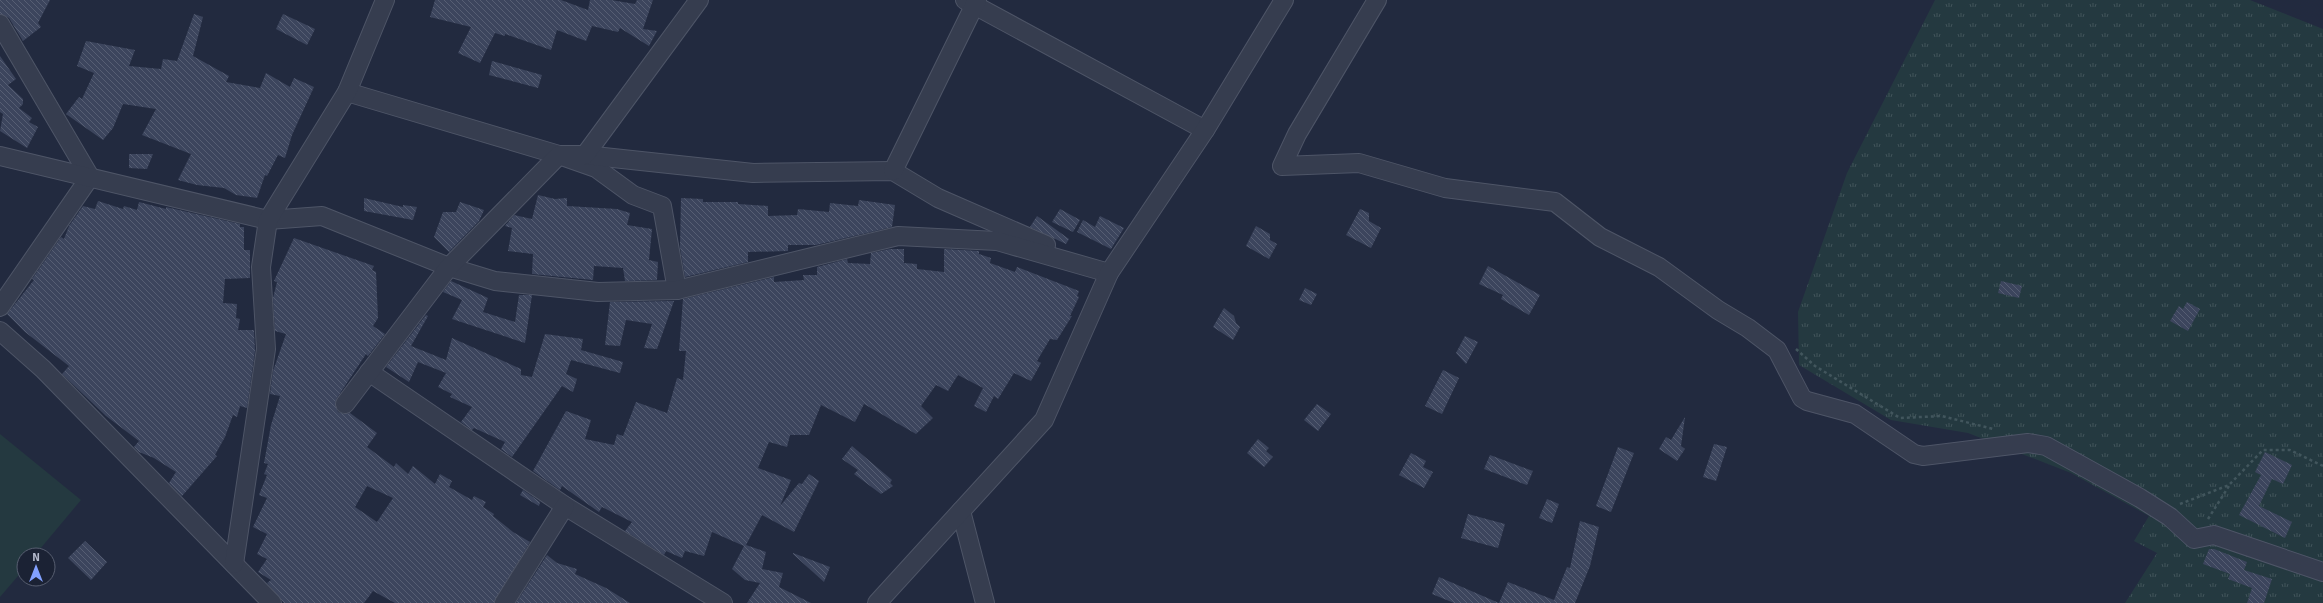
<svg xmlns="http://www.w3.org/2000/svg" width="2323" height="603" font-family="Signika,sans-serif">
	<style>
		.grass { fill: url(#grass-tufts) }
		.garden { fill: #243940 }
		.building { fill: url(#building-back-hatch); fill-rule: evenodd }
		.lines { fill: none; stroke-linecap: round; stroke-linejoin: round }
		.minor-casing { stroke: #4e5567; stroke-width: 20 }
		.path { stroke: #42565d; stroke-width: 2.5; stroke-dasharray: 3 3; stroke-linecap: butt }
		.minor { stroke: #363d4f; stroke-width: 18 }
	</style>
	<defs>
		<pattern id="grass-tufts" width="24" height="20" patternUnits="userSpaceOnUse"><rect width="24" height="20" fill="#243940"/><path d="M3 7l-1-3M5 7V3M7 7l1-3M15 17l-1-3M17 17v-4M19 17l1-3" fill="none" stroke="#41545a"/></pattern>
		<pattern id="building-back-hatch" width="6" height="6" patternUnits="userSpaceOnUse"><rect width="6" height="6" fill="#3c455d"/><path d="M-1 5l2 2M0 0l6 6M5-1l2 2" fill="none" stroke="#565e73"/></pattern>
	</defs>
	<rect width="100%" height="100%" fill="#222a3f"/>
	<polygon class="grass" points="1935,0 2250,0 2323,29 2323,603 2125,603 2157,553 2134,541 2149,516 2071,473 1968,433 1891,420 1799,365 1798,312 1847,173"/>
	<polygon class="garden" points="0,434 81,500 35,555 24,555 24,569 0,597"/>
	<g class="building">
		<polygon points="0,0 50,0 38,23 41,27 23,41 9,18 0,14"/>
		<polygon points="435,0 561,0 588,10 590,0 611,0 635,4 637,0 653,0 643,29 657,31 649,46 620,28 618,32 592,26 586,41 557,30 551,50 505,34 505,36 495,33 480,63 458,53 471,27 430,17"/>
		<polygon points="194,14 203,17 193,56 229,76 226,82 260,88 266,73 290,87 294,78 314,87 292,135 285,158 278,155 267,176 265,175 257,198 236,195 224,188 197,185 178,180 191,154 142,135 156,109 123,104 113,128 103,140 66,114 79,97 82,99 94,73 77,66 86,41 135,50 129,66 161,69 163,59 177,61"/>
		<polygon points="283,14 315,29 307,45 276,29"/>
		<polygon points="0,56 16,79 8,85 23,99 23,104 19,108 32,118 29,122 38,127 27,148 0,131 3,114 0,112"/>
		<polygon points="492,61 542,75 538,88 489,75"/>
		<polygon points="129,154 153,154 147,169 129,168"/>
		<polygon points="538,195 555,199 567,198 567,206 617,209 630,213 627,225 652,229 649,260 658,262 657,280 625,281 623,268 594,266 593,280 532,274 533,254 508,251 512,228 505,226 514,215 532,219"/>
		<polygon points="364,198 403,207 403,205 417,207 413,220 364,211"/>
		<polygon points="681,198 703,199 703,202 738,202 738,204 768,206 768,216 797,215 798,209 829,212 830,203 858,206 859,200 895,205 892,227 816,245 788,245 788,251 748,252 748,262 685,277 680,247"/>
		<polygon points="98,201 123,209 124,206 137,210 139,202 166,209 166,207 240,224 240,227 244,227 244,250 250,250 250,278 225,279 223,303 237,304 236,318 240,319 238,330 254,330 255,351 247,408 240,406 237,417 233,415 225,437 215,455 217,456 182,496 169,483 176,472 154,458 139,452 134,447 139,441 106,416 62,374 69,366 25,332 7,314 34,280 32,279 61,237 64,239 69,226 83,206 95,209"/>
		<polygon points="460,202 484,210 479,221 449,252 434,237 443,212 456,212"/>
		<polygon points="1060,209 1080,220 1073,232 1052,222"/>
		<polygon points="1360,209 1369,213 1369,221 1381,228 1371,248 1346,235"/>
		<polygon points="1037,216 1069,239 1066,244 1030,227"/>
		<polygon points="1100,216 1124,228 1111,249 1077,232 1083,220 1095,227"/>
		<polygon points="1256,226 1270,234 1270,240 1277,244 1269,259 1246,246"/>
		<path d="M 294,238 L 374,266 L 372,270 L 376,272 L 378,318 L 373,326 L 385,334 L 368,356 L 366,354 L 337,398 L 335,403 L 338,412 L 344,414 L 350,413 L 377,433 L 367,447 L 394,467 L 396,463 L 408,474 L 413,466 L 435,484 L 440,474 L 452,481 L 449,487 L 472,500 L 474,496 L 486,502 L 483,507 L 494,514 L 493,516 L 513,532 L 530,542 L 494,603 L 395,603 L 373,591 L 364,603 L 284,603 L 267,583 L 271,580 L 258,572 L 267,559 L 257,554 L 267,534 L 253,527 L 267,498 L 259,495 L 267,475 L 264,474 L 268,464 L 264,463 L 271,425 L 280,396 L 270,394 L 273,371 L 286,334 L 275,331 L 273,298 L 277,282 L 274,281 ZM 367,486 L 393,498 L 377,522 L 355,507 Z"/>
		<polygon points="890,249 904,249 904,263 917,264 917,269 944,272 944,249 979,251 979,254 991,258 990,263 1015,272 1017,267 1079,291 1077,296 1079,297 1070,316 1072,316 1057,340 1050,339 1037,361 1041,363 1031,381 1014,373 998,399 994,396 986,412 974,406 983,388 958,375 948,391 936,385 921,406 933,418 916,434 864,404 855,422 821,405 809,435 790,435 787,447 769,442 758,468 791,480 780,506 799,483 802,484 809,474 819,481 794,532 762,515 746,545 766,552 762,569 783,573 779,587 811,603 747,603 760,583 745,580 732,569 744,546 712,532 704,556 685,551 682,558 666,551 664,555 625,531 632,522 602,507 599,512 562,486 560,490 533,471 566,411 591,420 585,439 614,445 617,434 623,436 636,402 667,413 677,378 683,380 686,351 679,351 683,299 774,277 774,282 804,280 803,275 817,275 817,267 847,259 848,263 870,264 871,253"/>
		<polygon points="1488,266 1540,295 1529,315 1501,299 1503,295 1479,284"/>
		<polygon points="451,281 488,298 483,312 515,322 519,295 532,295 525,343 452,319 462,300 443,292"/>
		<polygon points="2001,281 2022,286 2019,298 1998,293"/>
		<polygon points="1305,288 1317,294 1311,305 1299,300"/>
		<polygon points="674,301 657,349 644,348 652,324 626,320 620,346 605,345 610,302"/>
		<polygon points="2187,302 2200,309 2188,331 2170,321 2179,306 2183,309"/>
		<polygon points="1224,308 1234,316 1236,323 1240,327 1233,340 1213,327"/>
		<polygon points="426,315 428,316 411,346 446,360 452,338 521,369 521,375 532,377 545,334 583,339 581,350 623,362 620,373 571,360 566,374 577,379 573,392 562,386 512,457 501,449 505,442 474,428 472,430 461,422 472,407 450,397 452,394 438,387 446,373 418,362 409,382 386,367"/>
		<polygon points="1465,336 1478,342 1466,364 1456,353"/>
		<polygon points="1443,370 1459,378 1442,414 1425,406"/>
		<polygon points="1317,404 1331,414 1318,431 1304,420"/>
		<polygon points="1685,417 1681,446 1685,449 1677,461 1659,449 1666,437 1671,440"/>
		<polygon points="1258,439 1269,448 1266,451 1273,457 1264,467 1247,453"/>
		<polygon points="1714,444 1727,447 1716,481 1703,477"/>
		<polygon points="852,446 892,480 890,483 893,486 881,494 854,474 858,470 842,459"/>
		<polygon points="1618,447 1634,453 1611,512 1596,506"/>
		<polygon points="2265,452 2292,465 2283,484 2272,479 2259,506 2292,522 2285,538 2239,515 2261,475 2255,472"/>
		<polygon points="1411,453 1426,461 1423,467 1433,472 1424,488 1399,475"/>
		<polygon points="1490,455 1533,471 1527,485 1484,469"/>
		<polygon points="523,490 540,502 539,506 520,495"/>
		<polygon points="1547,499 1559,504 1552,523 1539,518"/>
		<polygon points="1468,514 1505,524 1498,548 1461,538"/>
		<polygon points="1580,521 1599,527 1590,566 1575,603 1454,603 1432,594 1439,577 1499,603 1508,582 1554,600 1567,567 1570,568"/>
		<polygon points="85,541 107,562 91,580 68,558"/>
		<polygon points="2209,549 2214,549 2247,562 2244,570 2272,579 2264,603 2247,603 2252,588 2228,579 2230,574 2203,564"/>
		<polygon points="793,553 830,567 824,582 793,554"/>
		<polygon points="547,555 557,563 577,569 575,574 606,588 630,603 516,603"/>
	</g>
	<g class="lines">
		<g class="minor-casing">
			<g id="minor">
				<polyline points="965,0 1205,130"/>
				<polyline points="1377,0 1297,134 1282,166 1359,163 1445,188 1555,202 1600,237 1659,267 1718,310 1748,328 1777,350 1802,398 1807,401 1855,414 1914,454 1923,456 2028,443 2046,446 2140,498 2170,517 2194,539 2214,535 2323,572"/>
				<polyline points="0,24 90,177 0,307"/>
				<polyline points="347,92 559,155 596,168 633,195 662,206 677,290"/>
				<polyline points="585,155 753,173 893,171 938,198 1046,245"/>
				<polyline points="0,156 268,220 322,216 449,267 495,281 598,292 677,290 898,236 997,241 1109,273"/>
				<polyline points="893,171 977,0"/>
				<polyline points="0,331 43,369 272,603"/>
				<polyline points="369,372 565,506 723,603"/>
				<polyline points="345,404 449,267 559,155 585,155 699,0"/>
				<polyline points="961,511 985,603"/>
				<polyline points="234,564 266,349 261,267 268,220 347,92 385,0"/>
				<polyline points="504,603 565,506"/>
				<polyline points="877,603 1044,420 1109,273 1205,130 1284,0"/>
			</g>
		</g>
		<g class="path">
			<polyline points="1796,349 1815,366 1900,418 1942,416 1993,429"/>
			<polyline points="2180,504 2229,485 2263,450 2290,450 2323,466"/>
			<polyline points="2208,519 2229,486"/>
		</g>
		<use href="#minor" class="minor"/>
	</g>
	<g transform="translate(36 567)"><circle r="19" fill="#1b2234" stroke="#575e70"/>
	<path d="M0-3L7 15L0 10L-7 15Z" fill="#82a1ff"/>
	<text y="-6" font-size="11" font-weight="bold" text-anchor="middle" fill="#b2b8ca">N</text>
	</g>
</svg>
